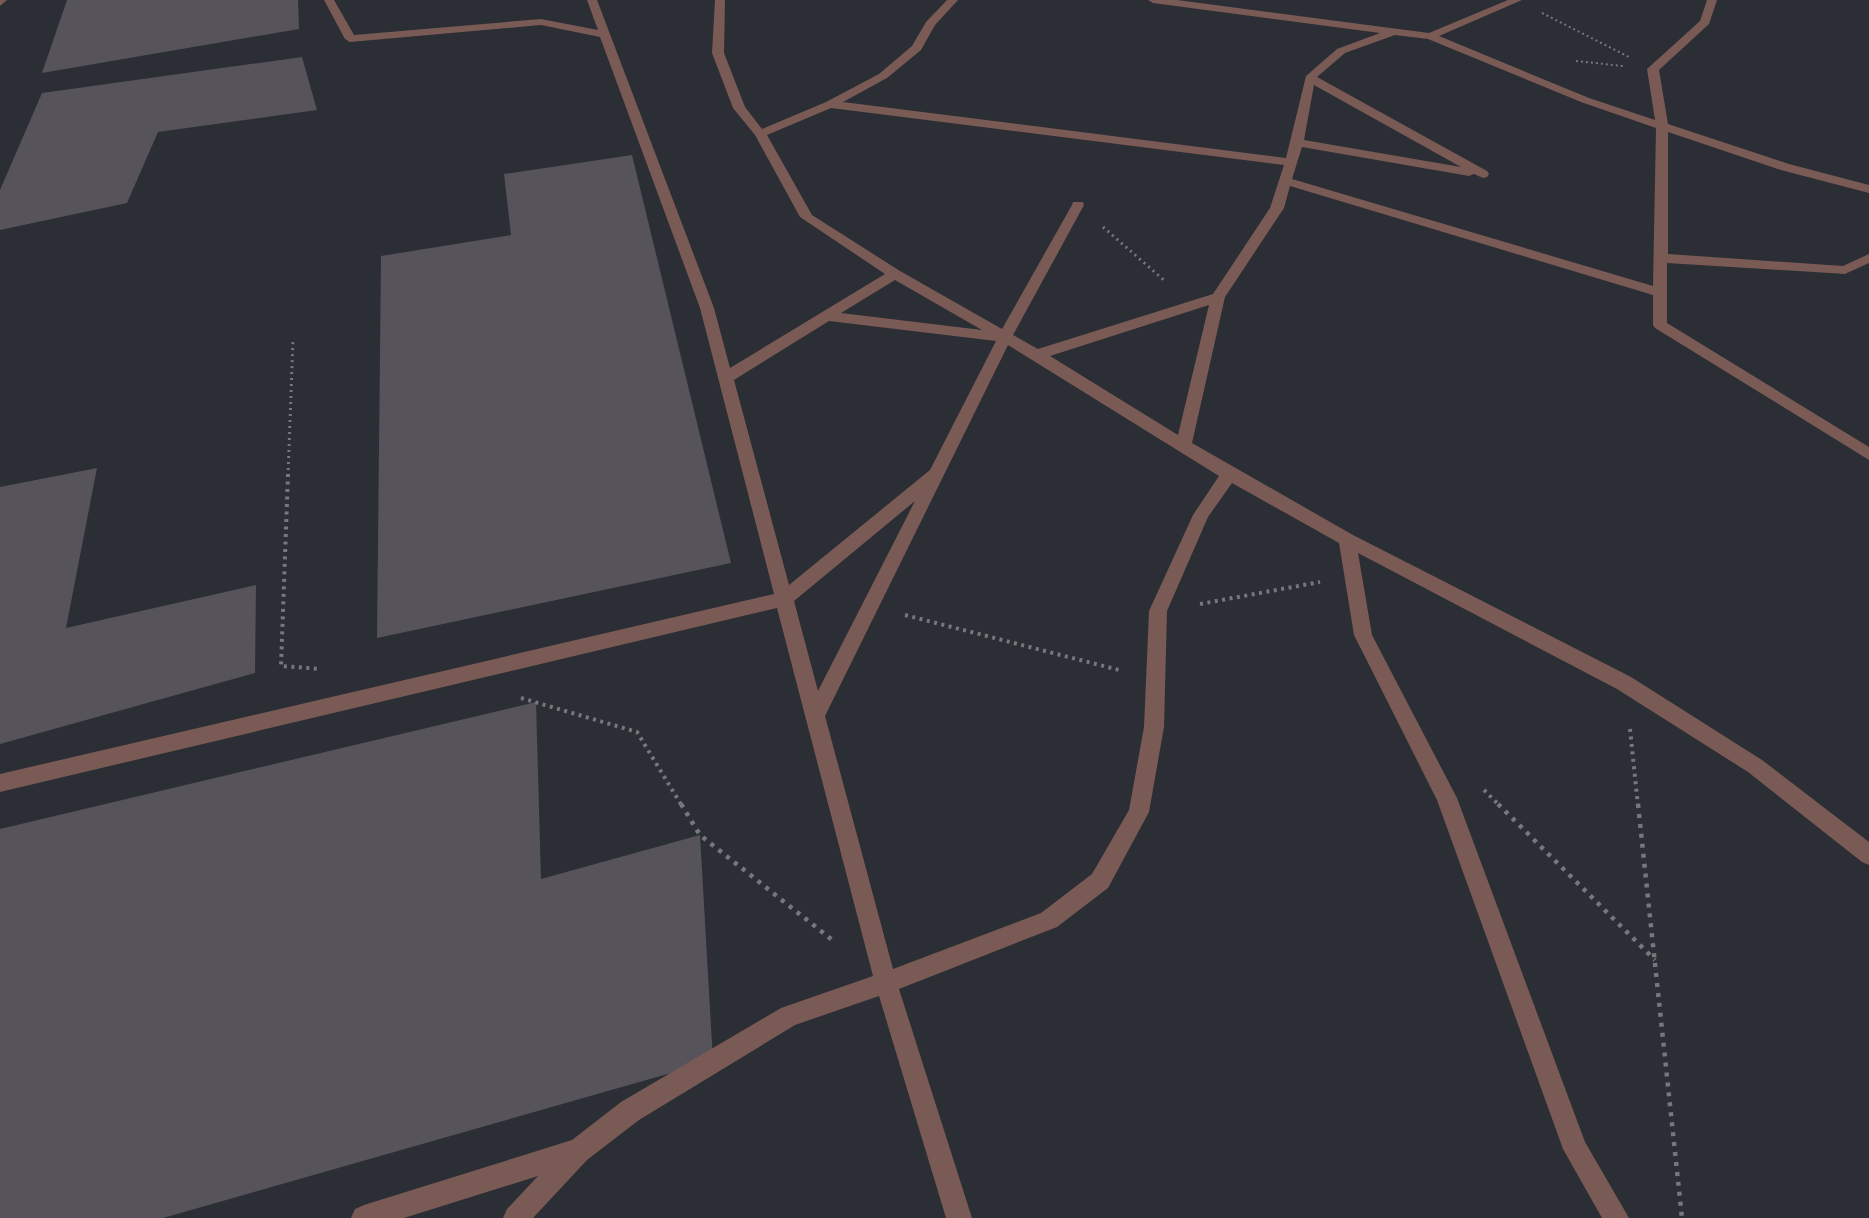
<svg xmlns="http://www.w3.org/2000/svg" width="1869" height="1218" font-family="'Varela Round',sans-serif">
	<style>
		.building { fill: #56535a }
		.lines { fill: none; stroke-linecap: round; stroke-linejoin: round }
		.path-far3 { stroke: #75787d; stroke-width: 2; stroke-dasharray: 2 3; stroke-linecap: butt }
		.path-far2 { stroke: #75787d; stroke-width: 3; stroke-dasharray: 2 4; stroke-linecap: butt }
		.path-far1 { stroke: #75787d; stroke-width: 4; stroke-dasharray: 3 4.5; stroke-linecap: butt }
		.path { stroke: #75787d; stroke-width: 4.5; stroke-dasharray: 4 6; stroke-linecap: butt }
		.street { fill: #7a5a55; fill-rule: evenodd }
	</style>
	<rect width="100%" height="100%" fill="#2b2e34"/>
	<g class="building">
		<polygon points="67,0 298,0 299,29 42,73"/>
		<polygon points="302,57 317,110 158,132 127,203 0,230 0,190 42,93"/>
		<polygon points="632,155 731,563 377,638 381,256 511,235 504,174"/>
		<polygon points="97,468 66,628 256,585 255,673 0,744 0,487"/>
		<polygon points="536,702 541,879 700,835 713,1061 163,1218 0,1218 0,829"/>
	</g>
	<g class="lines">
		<g class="path-far3">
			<polyline points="1542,13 1629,57"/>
			<polyline points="1576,61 1623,66"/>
		</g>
		<g class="path-far2">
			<polyline points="1103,227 1165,281"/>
			<polyline points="288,476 293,339"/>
		</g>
		<g class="path-far1">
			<polyline points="288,474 281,666 321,669"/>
			<polyline points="1200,604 1320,582"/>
			<polyline points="905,615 1119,670"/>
			<polyline points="521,698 637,732 682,806"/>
			<polyline points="1630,729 1638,806"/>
			<polyline points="1484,790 1500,806"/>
		</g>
		<g class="path">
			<polyline points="681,804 700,835 836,943"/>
			<polyline points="1498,804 1655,960"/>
			<polyline points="1638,804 1682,1218"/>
		</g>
		<g class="street">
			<polygon points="0,0 7,0 0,6"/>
			<path d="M 324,0 L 334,0 L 354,35 L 541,19 L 598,30 L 587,0 L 597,0 L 714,308 L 730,368 L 885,274 L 800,217 L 755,135 L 733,108 L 712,53 L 715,0 L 725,0 L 724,53 L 745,107 L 762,129 L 826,102 L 879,74 L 912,46 L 926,22 L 947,0 L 958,0 L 935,25 L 921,50 L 887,78 L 843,102 L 1286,158 L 1306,76 L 1337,49 L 1380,33 L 1153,3 L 1148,0 L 1177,0 L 1429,33 L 1508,0 L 1522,0 L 1439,36 L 1589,98 L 1655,120 L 1647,69 L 1700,21 L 1707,0 L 1717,0 L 1709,24 L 1659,70 L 1668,124 L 1789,164 L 1869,185 L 1869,193 L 1781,170 L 1668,132 L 1668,254 L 1843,266 L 1869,254 L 1869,263 L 1845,274 L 1667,263 L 1667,323 L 1869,447 L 1869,460 L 1655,328 L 1653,325 L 1653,295 L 1290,186 L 1284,208 L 1225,297 L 1192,443 L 1353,535 L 1631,677 L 1762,760 L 1869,842 L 1869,865 L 1862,862 L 1748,772 L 1617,689 L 1358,553 L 1372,635 L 1457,798 L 1585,1142 L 1629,1218 L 1602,1218 L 1563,1149 L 1437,800 L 1354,635 L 1339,543 L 1232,483 L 1208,517 L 1167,611 L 1164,727 L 1149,812 L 1108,888 L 1057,927 L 899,989 L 972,1218 L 946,1218 L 879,996 L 795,1025 L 639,1120 L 587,1160 L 533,1218 L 503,1218 L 507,1209 L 538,1176 L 404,1218 L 351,1218 L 355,1209 L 364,1205 L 572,1140 L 621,1102 L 781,1008 L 873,976 L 777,608 L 0,792 L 0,774 L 774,594 L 700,308 L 600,37 L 541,25 L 350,42 L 345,39 ZM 1395,35 L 1428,39 L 1581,102 L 1656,128 L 1653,286 L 1292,179 L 1302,147 L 1469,176 L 1474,174 L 1483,178 L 1487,177 L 1489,174 L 1487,171 L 1317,77 L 1345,53 ZM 1314,85 L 1461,167 L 1304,140 ZM 831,108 L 1284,165 L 1270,208 L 1213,294 L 1038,349 L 1013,335 L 1084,205 L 1083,202 L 1073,202 L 1072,205 L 1002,329 L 900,271 L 812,215 L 767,135 ZM 895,280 L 982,330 L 841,313 ZM 1209,305 L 1178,435 L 1050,356 ZM 829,321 L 996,341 L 930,470 L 789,585 L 734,380 ZM 1008,345 L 1219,476 L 1193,515 L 1149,611 L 1144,727 L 1129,810 L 1092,874 L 1041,913 L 893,969 L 825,716 ZM 915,501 L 818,691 L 794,601 Z"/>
		</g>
	</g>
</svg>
